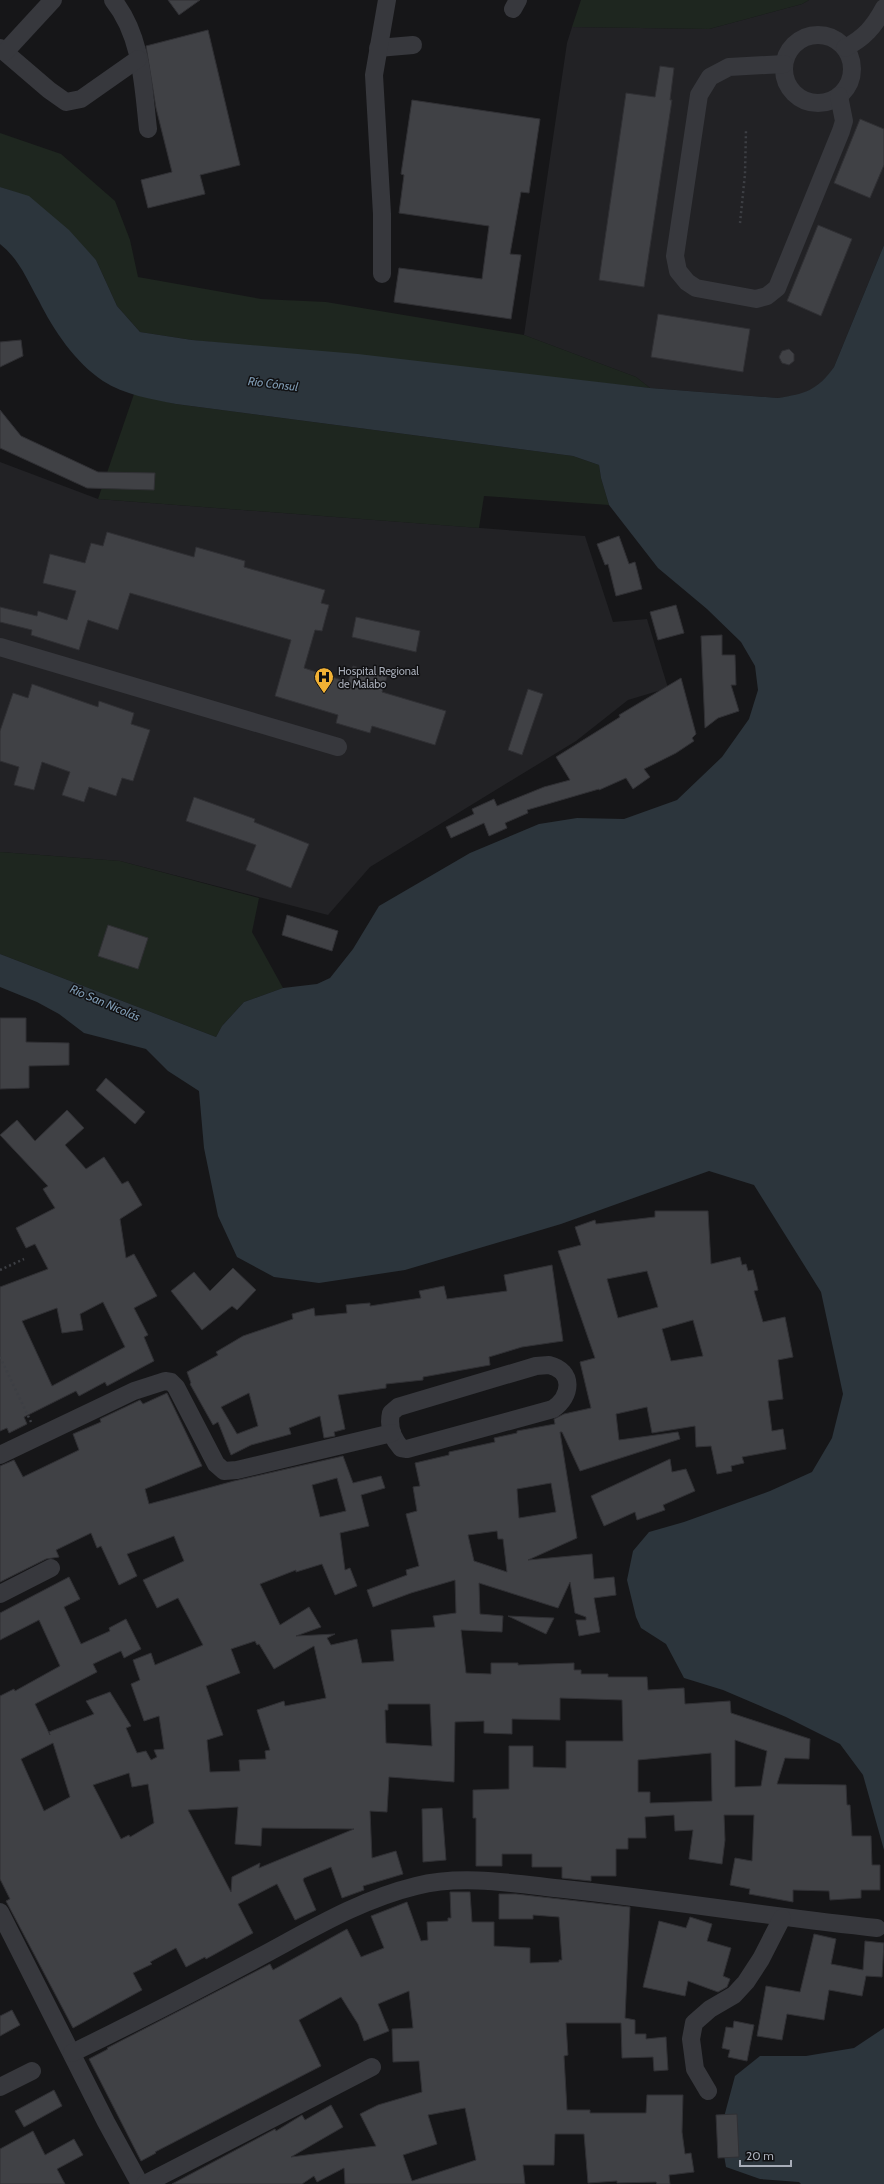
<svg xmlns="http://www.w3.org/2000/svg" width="884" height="2184" font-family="Cabin,sans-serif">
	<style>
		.built { fill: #222225 }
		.green { fill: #1e261f }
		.water { fill: #2c353c }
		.building { fill: #404145; stroke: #303034; fill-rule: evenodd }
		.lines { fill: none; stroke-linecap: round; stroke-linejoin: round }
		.path { stroke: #3d3f44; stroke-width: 2.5; stroke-dasharray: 2 3; stroke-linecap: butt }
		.minor { stroke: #37383d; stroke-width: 18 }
		.labels { text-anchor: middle; stroke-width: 3; stroke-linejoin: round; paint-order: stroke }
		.poi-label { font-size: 11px; fill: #a8adb8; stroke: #111113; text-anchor: start }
		.water-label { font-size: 12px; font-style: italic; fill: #7f9bb3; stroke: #111113 }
	</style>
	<rect width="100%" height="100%" fill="#161618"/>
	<g class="built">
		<polygon points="809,0 884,0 884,245 834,367 825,381 811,390 797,396 778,398 650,388 636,377 524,335 567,43 572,27 709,29 802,4"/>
		<polygon points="0,462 98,499 585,536 613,622 647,619 668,688 628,700 576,741 370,867 328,915 120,861 0,852"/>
	</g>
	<g class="green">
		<polygon points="581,0 809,0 802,4 709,29 572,27"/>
		<polygon points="0,133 61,154 115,201 130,240 138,277 261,299 326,302 524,335 636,377 650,388 192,340 140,332 117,306 96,260 29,197 0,187"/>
		<polygon points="134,394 176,404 573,456 599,465 601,478 609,505 484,496 479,528 98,499"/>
		<polygon points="0,852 120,861 259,898 252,932 283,988 244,1002 222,1026 216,1037 0,954"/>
	</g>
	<g class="water">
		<path d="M 0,187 L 29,196 L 69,230 L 96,260 L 117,306 L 140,332 L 192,340 L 358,354 L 650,388 L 778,398 C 805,394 818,390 834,367 L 884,245 L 884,1850 L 863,1775 L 840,1744 L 786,1717 L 723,1690 L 684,1678 L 666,1644 L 641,1628 L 636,1617 L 627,1580 L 633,1551 L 649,1532 L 684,1522 L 770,1491 L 812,1472 L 832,1438 L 843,1394 L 821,1292 L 754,1185 L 709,1171 L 561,1224 L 405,1270 L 319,1283 L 274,1277 L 237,1257 L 218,1216 L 204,1148 L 199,1091 L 168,1071 L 146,1049 L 84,1033 L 59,1014 L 37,1002 L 0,987 L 0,954 L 216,1037 L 222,1026 L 244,1002 L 283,988 L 317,984 L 330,978 L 353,949 L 379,906 L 470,853 L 539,824 L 577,818 L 624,819 L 677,800 L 722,757 L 749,719 L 758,690 L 755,666 L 741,642 L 707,609 L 658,568 L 609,505 L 601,478 L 599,465 L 573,456 L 176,404 C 152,399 124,395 103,381 C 75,362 54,331 39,301 C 27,280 20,260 0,244 Z"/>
		<polygon points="884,2028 884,2184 801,2184 799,2182 760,2179 726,2167 720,2132 735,2076 760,2056 806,2056 854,2048"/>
	</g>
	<g class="building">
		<polygon points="168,0 200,0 179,15"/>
		<polygon points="208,30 240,165 200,175 205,194 148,208 141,180 172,172 156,108 146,46"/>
		<polygon points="660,66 674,68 670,100 672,100 644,287 599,280 626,93 655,97"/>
		<polygon points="412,100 540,119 529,193 521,192 510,254 521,255 511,319 394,302 399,268 482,279 489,226 399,213 404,175 401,174"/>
		<polygon points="860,119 884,129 884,165 870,198 834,183"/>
		<polygon points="818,225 852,239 821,316 787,301"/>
		<polygon points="658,314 750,329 743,372 651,357"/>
		<polygon points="21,340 23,356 0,367 0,342"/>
		<polygon points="789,349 794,354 794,361 789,365 782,363 779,357 782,351"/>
		<polygon points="0,410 21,436 98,472 155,473 154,490 87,488 0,448"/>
		<polygon points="107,532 194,557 196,547 245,561 244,567 325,590 321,603 329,605 322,631 315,630 304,668 348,682 353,666 387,677 382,692 446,711 435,745 372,726 370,733 336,723 338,715 275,696 291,640 130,593 118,630 88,620 79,650 31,635 32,630 0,622 0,607 37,616 38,611 67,620 76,591 43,583 50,554 85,563 91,543 103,546"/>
		<polygon points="619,536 629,564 635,562 642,589 616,596 608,564 605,565 597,544"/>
		<polygon points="676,605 684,633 658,640 650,612"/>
		<polygon points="356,617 420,631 416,652 352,637"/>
		<polygon points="722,635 722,655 735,655 736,685 731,685 739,711 718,718 705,728 701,636"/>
		<polygon points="681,678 696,734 692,738 694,741 676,753 644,769 650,777 633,789 626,778 599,790 599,789 527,810 528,813 505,823 507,828 489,836 484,823 451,838 446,827 474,814 472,809 494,799 497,806 544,787 570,780 556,757 620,717 619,715"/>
		<polygon points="32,684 98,707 99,701 134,713 131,724 150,730 133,781 122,778 116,796 89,787 84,802 62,795 70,772 42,762 34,790 14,785 19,767 0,761 0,731 13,693 28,698"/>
		<polygon points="528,689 543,694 522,755 508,750"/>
		<polygon points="194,797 255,819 254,822 309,844 291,888 246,870 256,845 186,821"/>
		<polygon points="287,915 338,931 332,951 282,935"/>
		<polygon points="108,925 148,938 138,969 98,956"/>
		<polygon points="0,1018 26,1018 26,1042 69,1043 69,1065 29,1066 29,1088 0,1089"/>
		<polygon points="106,1078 145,1112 135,1124 96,1090"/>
		<path d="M 67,1110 L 84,1128 L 65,1145 L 86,1169 L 104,1157 L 122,1184 L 128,1181 L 142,1205 L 120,1219 L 126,1258 L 134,1254 L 157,1296 L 134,1308 L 148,1335 L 144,1337 L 154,1361 L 107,1386 L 105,1382 L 79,1396 L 76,1391 L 24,1417 L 27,1424 L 9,1433 L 7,1428 L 0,1431 L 0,1287 L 48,1269 L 35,1244 L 26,1248 L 16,1228 L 55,1208 L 43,1189 L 48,1186 L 0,1135 L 17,1120 L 35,1141 ZM 103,1302 L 125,1347 L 52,1386 L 22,1321 L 57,1308 L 62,1333 L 83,1330 L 80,1314 Z"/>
		<path d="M 655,1211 L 708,1211 L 711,1264 L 740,1257 L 742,1265 L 746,1264 L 748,1271 L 753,1270 L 758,1290 L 754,1291 L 763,1322 L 785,1317 L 793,1357 L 778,1360 L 783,1399 L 768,1401 L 772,1431 L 783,1429 L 786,1449 L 742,1457 L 744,1463 L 731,1466 L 732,1471 L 717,1474 L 711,1446 L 696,1447 L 695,1426 L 652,1433 L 647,1407 L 616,1414 L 619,1440 L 678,1432 L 680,1439 L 580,1471 L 562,1432 L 560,1432 L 577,1538 L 528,1560 L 592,1554 L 594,1579 L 614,1577 L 616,1595 L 594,1598 L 600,1632 L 579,1636 L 576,1620 L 586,1620 L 586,1617 L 575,1613 L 570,1582 L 558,1608 L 479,1583 L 480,1614 L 503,1616 L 502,1632 L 461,1630 L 466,1673 L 491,1674 L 491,1663 L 518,1663 L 518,1665 L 574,1663 L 574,1670 L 581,1670 L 581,1674 L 608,1674 L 608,1677 L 647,1677 L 648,1690 L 684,1688 L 685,1704 L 730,1701 L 731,1713 L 810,1739 L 809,1759 L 785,1758 L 777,1784 L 846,1785 L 847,1805 L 850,1805 L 852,1836 L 871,1836 L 872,1865 L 880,1865 L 880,1890 L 861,1890 L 861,1898 L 830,1900 L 829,1891 L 793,1890 L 793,1902 L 749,1894 L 750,1889 L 730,1885 L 735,1858 L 752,1861 L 754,1815 L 724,1815 L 725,1840 L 722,1864 L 689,1859 L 693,1830 L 675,1831 L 674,1815 L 645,1817 L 646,1838 L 628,1838 L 628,1849 L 616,1849 L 616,1876 L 591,1876 L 591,1881 L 562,1878 L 562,1867 L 532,1867 L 532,1854 L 502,1854 L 502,1866 L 476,1866 L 476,1818 L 473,1818 L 473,1790 L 509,1789 L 509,1746 L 533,1746 L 533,1767 L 566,1768 L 566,1741 L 623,1741 L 622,1700 L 560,1698 L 560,1720 L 512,1719 L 512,1734 L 484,1733 L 484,1721 L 455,1722 L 454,1782 L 389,1777 L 387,1812 L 370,1811 L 372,1858 L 396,1851 L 403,1874 L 363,1886 L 364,1890 L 342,1898 L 331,1867 L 304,1878 L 303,1880 L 316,1910 L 295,1920 L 277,1884 L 238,1904 L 253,1933 L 206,1959 L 205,1957 L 186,1967 L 176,1948 L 150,1962 L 152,1964 L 133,1973 L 142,1990 L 73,2028 L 6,1901 L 10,1899 L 0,1879 L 0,1696 L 14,1689 L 15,1691 L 60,1666 L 39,1620 L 0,1640 L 0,1613 L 69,1577 L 80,1599 L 64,1607 L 81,1644 L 110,1631 L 109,1628 L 126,1619 L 141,1649 L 124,1658 L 121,1651 L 93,1664 L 97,1672 L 35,1704 L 50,1735 L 49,1732 L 94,1714 L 86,1701 L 110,1692 L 131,1726 L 126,1728 L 137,1753 L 146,1751 L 151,1760 L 157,1757 L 154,1750 L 164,1749 L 159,1716 L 144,1721 L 131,1684 L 140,1680 L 133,1660 L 151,1653 L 155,1665 L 203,1645 L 178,1598 L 157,1608 L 143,1580 L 184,1561 L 174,1536 L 127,1554 L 137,1576 L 119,1585 L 101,1546 L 97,1548 L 91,1533 L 56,1550 L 59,1557 L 46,1559 L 0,1582 L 0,1466 L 14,1460 L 23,1477 L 79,1450 L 73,1434 L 101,1422 L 100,1419 L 138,1401 L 140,1400 L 143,1404 L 167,1393 L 202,1466 L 145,1489 L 149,1504 L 234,1481 L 343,1456 L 353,1483 L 381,1476 L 385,1488 L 361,1495 L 369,1526 L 340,1533 L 345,1570 L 350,1568 L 357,1586 L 335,1595 L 322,1564 L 296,1572 L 296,1570 L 260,1584 L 280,1625 L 309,1607 L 321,1627 L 296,1636 L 335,1634 L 327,1638 L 331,1645 L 357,1639 L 362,1663 L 394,1661 L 391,1630 L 435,1627 L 433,1616 L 456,1613 L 455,1580 L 411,1593 L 373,1607 L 367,1590 L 407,1575 L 406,1570 L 419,1566 L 406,1514 L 417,1511 L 413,1487 L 420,1486 L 415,1463 L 449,1455 L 449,1452 L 495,1442 L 494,1438 L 517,1433 L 517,1431 L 555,1424 L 554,1419 L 564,1414 L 591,1408 L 580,1362 L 595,1358 L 558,1251 L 581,1245 L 575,1227 L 595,1220 L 596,1224 L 655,1217 ZM 647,1271 L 658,1307 L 618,1318 L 607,1279 ZM 693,1320 L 703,1356 L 671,1361 L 662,1329 ZM 337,1478 L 346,1511 L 320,1517 L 312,1485 ZM 551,1483 L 556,1512 L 519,1518 L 517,1489 ZM 497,1531 L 498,1539 L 503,1539 L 507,1572 L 474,1561 L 468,1535 ZM 255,1641 L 257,1645 L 259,1644 L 274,1669 L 314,1646 L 326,1698 L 285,1706 L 284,1701 L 257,1710 L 270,1750 L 265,1751 L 266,1759 L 239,1760 L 240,1771 L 210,1772 L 207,1740 L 223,1735 L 206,1686 L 240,1673 L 231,1649 ZM 388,1704 L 430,1704 L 432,1746 L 386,1743 L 385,1710 L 388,1710 ZM 735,1740 L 767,1751 L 761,1786 L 735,1787 ZM 53,1743 L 70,1797 L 44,1811 L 21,1759 ZM 711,1753 L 712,1801 L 650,1803 L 650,1792 L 638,1792 L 638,1760 ZM 129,1773 L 132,1787 L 148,1784 L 154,1823 L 130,1837 L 129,1835 L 121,1839 L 93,1785 ZM 238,1807 L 235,1844 L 261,1846 L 262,1828 L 354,1829 L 259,1868 L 260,1863 L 232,1877 L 231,1892 L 188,1810 Z"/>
		<path d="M 552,1265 L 563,1341 L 522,1347 L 489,1357 L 490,1365 L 423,1377 L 423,1380 L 386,1384 L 386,1388 L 338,1395 L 345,1429 L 334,1432 L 335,1436 L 324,1438 L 320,1416 L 289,1428 L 291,1434 L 251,1445 L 231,1455 L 218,1422 L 213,1425 L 190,1384 L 191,1383 L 187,1372 L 218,1355 L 216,1352 L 243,1336 L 293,1319 L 292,1314 L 314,1308 L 315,1316 L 347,1313 L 346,1305 L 370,1303 L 370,1306 L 421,1298 L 419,1291 L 444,1286 L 447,1299 L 507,1291 L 504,1275 ZM 249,1393 L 258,1426 L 237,1434 L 221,1407 Z"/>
		<polygon points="233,1268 256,1290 237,1310 232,1306 202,1330 171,1291 194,1272 210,1291"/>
		<polygon points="670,1459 672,1472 686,1469 695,1491 663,1505 665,1510 637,1520 635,1512 604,1526 591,1496"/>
		<polygon points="508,1616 554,1618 546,1634"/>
		<polygon points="442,1808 446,1860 423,1862 422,1809"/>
		<path d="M 450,1892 L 470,1892 L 472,1922 L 494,1922 L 494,1946 L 530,1948 L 530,1963 L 559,1962 L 559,1960 L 562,1960 L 559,1917 L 533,1915 L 533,1919 L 499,1919 L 499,1894 L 516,1894 L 630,1907 L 625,2018 L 635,2020 L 635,2034 L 646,2034 L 646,2039 L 666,2037 L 668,2070 L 654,2071 L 653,2057 L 622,2058 L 621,2023 L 566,2023 L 568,2055 L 564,2056 L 567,2110 L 590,2110 L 590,2113 L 646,2113 L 647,2095 L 683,2095 L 682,2132 L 685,2154 L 691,2153 L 694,2172 L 669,2175 L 670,2184 L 657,2184 L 656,2182 L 617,2183 L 617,2181 L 588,2183 L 584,2134 L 555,2134 L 554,2165 L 523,2165 L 525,2184 L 345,2184 L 344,2168 L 317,2182 L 314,2176 L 302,2184 L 172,2184 L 275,2129 L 276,2131 L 302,2115 L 305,2120 L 331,2105 L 343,2127 L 291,2157 L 376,2146 L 360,2114 L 378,2105 L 422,2092 L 419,2061 L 393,2062 L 392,2029 L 413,2028 L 409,1991 L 378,2004 L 389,2031 L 364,2041 L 358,2024 L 341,1997 L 299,2020 L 321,2066 L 155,2152 L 156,2153 L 141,2161 L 89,2059 L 108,2049 L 107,2048 L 270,1964 L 273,1970 L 347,1929 L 361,1957 L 384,1948 L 371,1916 L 407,1902 L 421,1941 L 428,1940 L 427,1922 L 448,1921 L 448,1918 L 451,1918 ZM 465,2108 L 476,2160 L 412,2181 L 403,2155 L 437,2144 L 428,2115 Z"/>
		<polygon points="690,1917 712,1924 707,1941 731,1948 723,1976 730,1979 727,1987 718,1992 688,1981 685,1996 643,1987 659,1921 686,1928"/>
		<polygon points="814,1934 836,1939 831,1964 863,1970 865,1941 884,1943 882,1977 866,1976 862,1996 829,1990 824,2020 787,2014 782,2040 757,2036 766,1986 800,1992"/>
		<polygon points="12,2010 20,2025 0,2036 0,2016"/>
		<polygon points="734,2021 754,2025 747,2061 728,2057 730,2050 722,2048 726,2027 733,2028"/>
		<polygon points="54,2090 62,2106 24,2127 15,2111"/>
		<polygon points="737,2114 739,2157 718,2158 716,2115"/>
		<polygon points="33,2131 45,2155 74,2139 83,2155 57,2169 65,2184 0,2184 0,2149"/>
	</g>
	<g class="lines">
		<g class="path">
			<polyline points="740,223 745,174 746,130"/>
			<polyline points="0,1270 24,1259"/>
			<polyline points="0,1357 31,1422"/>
		</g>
		<g class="minor">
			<path d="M 113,0 C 142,36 143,85 148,129"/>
			<polyline points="513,9 518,0"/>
			<circle cx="818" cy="69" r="34"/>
			<polyline points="0,48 49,90 66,102 81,99 138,59"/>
			<polyline points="378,48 413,45"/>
			<path d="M 845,48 C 864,38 874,27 884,8"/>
			<polyline points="5,52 53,0"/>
			<polyline points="784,64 729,67 710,77 699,95 675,256 678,271 687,282 696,288 756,299 767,296 777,288 841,131 844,121 839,96"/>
			<polyline points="382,274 382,214 374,75 387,0"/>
			<polyline points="0,647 338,747"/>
			<path d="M 549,1365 C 574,1371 572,1396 553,1409 L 407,1449 L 401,1448 C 392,1438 388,1427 391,1413 L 398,1407 L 536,1366 Z"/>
			<polyline points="0,1455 134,1391 165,1381 171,1382 176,1387 216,1464 224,1471 237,1470 392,1433"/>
			<polyline points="0,1594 51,1568"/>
			<polyline points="0,1912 106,2122 140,2184"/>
			<path d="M 72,2053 C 134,2023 194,1992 254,1960 C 307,1932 358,1900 416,1886 C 463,1874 517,1884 564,1889 C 669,1900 772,1917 877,1928"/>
			<polyline points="0,2087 32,2071"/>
			<polyline points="708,2091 695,2069 691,2039 694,2023 710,2009 734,1995 746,1982 761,1959 782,1918"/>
			<polyline points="145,2184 372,2067"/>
		</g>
	</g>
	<defs>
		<g id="hospital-pin" transform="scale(1)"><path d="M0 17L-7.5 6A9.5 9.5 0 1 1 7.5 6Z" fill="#f2b134" stroke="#111113"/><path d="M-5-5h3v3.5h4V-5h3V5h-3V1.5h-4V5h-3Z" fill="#111"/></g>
	</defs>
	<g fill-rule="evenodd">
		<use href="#hospital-pin" x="324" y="677"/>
	</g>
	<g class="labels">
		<g class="poi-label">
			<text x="338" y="675">Hospital Regional<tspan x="338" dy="13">de Malabo</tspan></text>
		</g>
		<g class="water-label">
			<text transform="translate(273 384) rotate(7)" y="4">Río Cónsul</text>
			<text transform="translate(105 1003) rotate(23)" y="4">Río San Nicolás</text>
		</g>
	</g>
	<path d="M740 2160v6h51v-6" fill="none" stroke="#a8adb8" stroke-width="2"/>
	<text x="746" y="2160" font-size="12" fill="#a8adb8" stroke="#111113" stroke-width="3" paint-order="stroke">20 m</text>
</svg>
